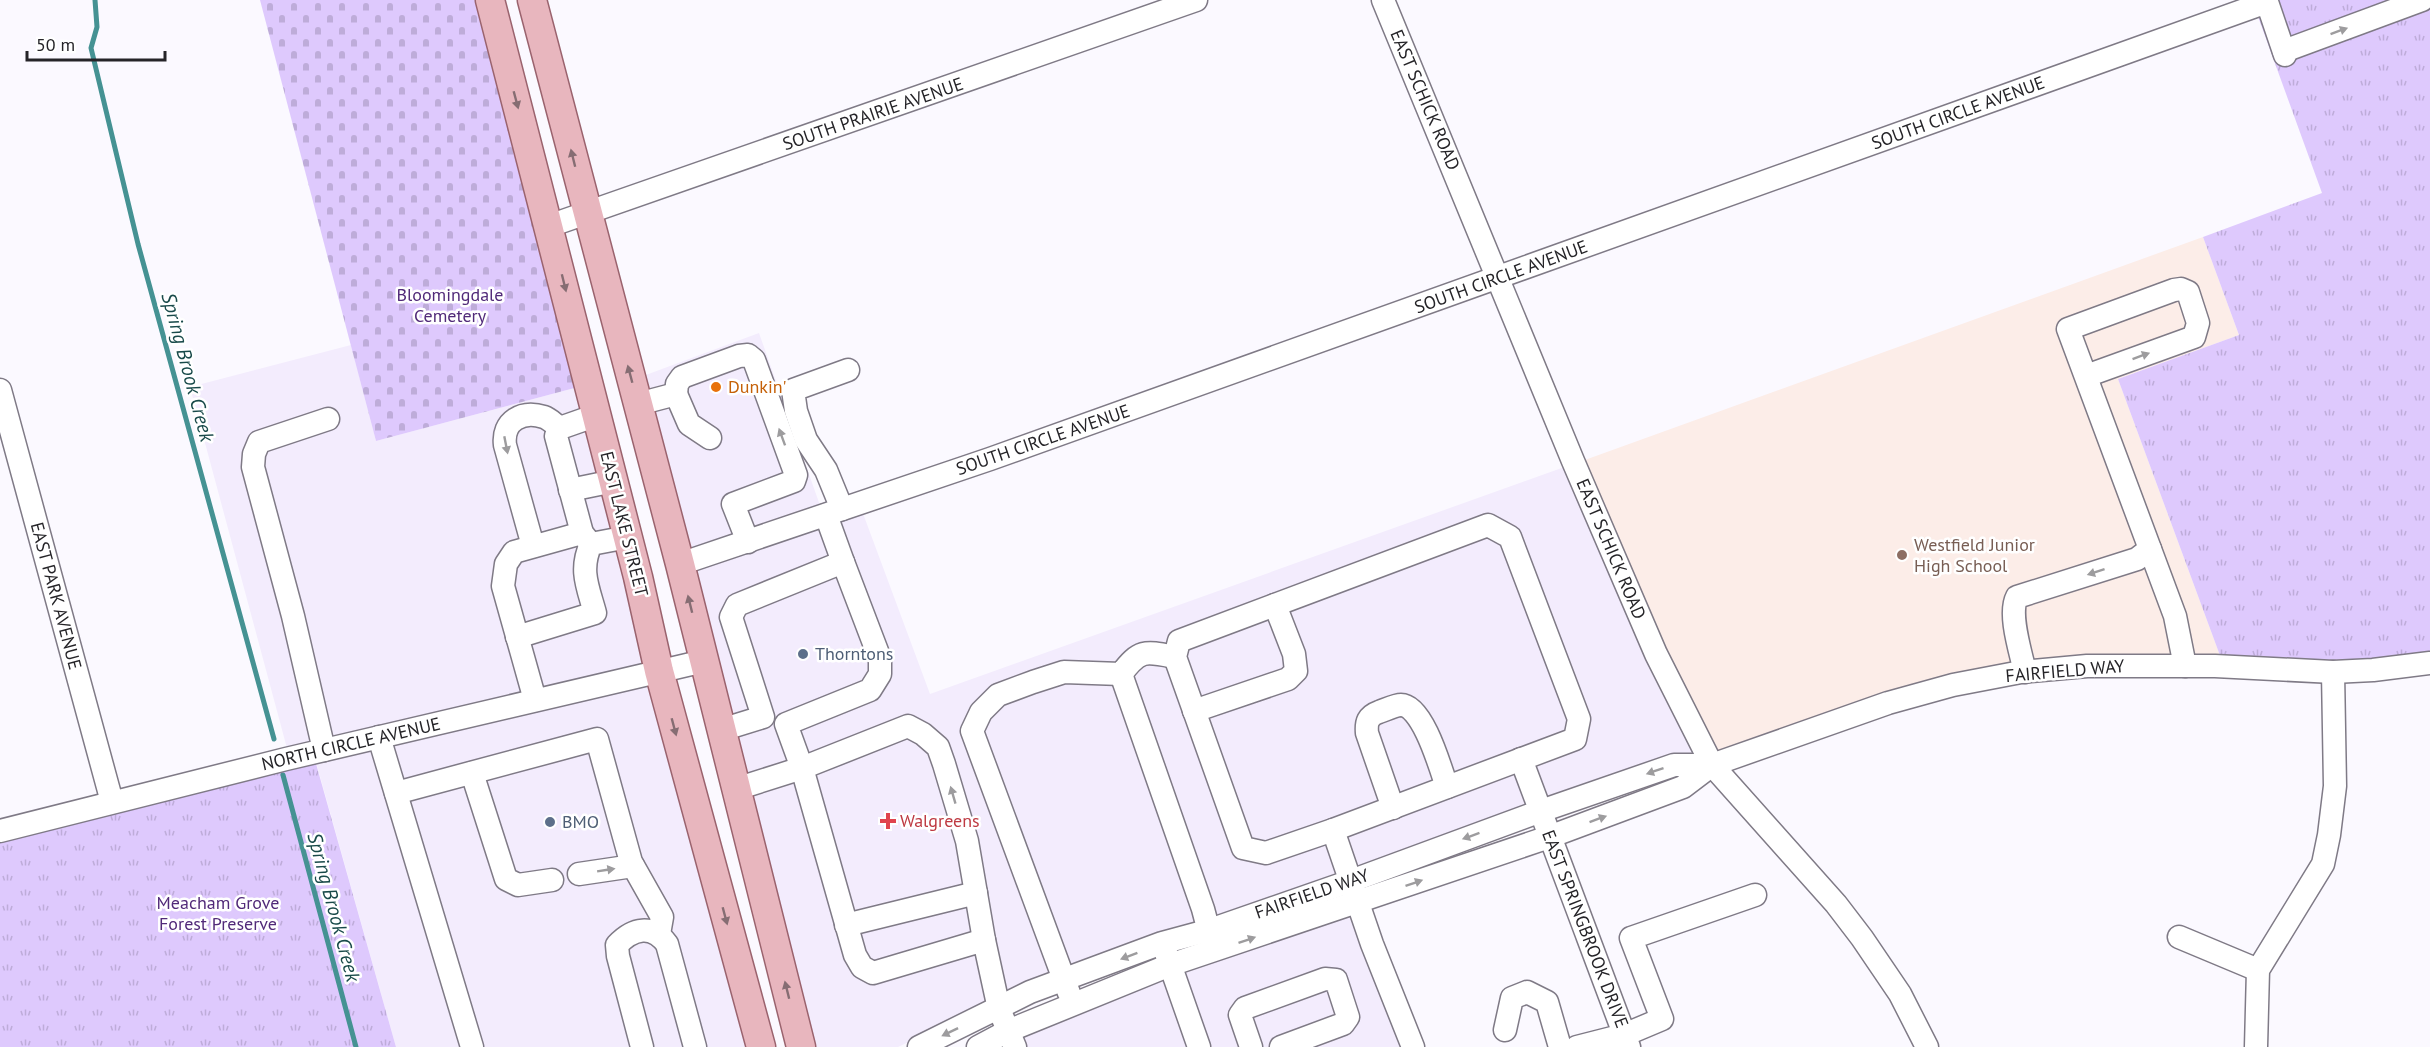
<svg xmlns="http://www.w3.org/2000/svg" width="2430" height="1047" font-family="'PT Sans',sans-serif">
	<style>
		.built { fill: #f3ecfd }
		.education { fill: #fcede8 }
		.cemetery { fill: url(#cemetery-stones) }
		.park { fill: url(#park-tufts) }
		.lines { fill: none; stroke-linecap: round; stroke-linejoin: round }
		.stream { stroke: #459293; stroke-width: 5 }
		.minor-casing { stroke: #7f7a86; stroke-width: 25 }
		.major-casing { stroke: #9a636e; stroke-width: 31 }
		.minor { stroke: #fff; stroke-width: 22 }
		.major { stroke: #e8b6be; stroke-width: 28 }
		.oneway { fill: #9d9c9e }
		.oneway2 { fill: #866d73 }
		.food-dot { fill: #e8710a; stroke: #fff; stroke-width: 2 }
		.education-dot { fill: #8d6e63; stroke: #fff; stroke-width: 2 }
		.service-dot { fill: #5c6f8a; stroke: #fff; stroke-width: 2 }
		.health-dot { fill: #e0444e; stroke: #fff; stroke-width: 2 }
		.labels { text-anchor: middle; stroke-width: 5; stroke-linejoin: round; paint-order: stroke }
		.street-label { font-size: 18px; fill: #252428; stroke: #fff }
		.park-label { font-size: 18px; fill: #512a79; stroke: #fff }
		.food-label { font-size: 18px; fill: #c56008; stroke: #fff; text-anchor: start }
		.education-label { font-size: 18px; fill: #785e54; stroke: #fff; text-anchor: start }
		.service-label { font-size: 18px; fill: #4e5e75; stroke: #fff; text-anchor: start }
		.health-label { font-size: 18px; fill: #be3a42; stroke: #fff; text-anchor: start }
		.water-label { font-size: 20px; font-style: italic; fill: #194a4a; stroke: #fff }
	</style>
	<defs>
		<pattern id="cemetery-stones" width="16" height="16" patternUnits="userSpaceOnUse" patternTransform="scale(1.5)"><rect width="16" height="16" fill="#dec9fd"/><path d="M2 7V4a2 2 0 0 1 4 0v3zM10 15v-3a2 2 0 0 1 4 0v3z" fill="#beacd9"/></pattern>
		<pattern id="park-tufts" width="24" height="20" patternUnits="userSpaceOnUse" patternTransform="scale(1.5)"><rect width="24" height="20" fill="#dec9fd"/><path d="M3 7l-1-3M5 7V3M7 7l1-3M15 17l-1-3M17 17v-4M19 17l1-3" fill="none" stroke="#beacd9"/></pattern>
	</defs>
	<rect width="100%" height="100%" fill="#fbf9ff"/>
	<g class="built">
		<polygon points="759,333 822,511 858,500 930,694 1570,465 1702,758 1037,982 898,1047 807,1047 635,379"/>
		<polygon points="351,345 376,441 582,386 651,666 288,752 190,387"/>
		<polygon points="651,684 747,1047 396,1047 316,762"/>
		<polygon points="1366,905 1418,1047 992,1047 1166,974"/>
	</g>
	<polygon class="education" points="2203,237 2239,335 2118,379 2222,661 2027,667 1715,759 1659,650 1582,461"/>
	<polygon class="cemetery" points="260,0 480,0 582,386 376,441"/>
	<g class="park">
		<polygon points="2252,0 2430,0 2430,655 2311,666 2222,661 2118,379 2239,335 2203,237 2322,193"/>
		<polygon points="313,753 396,1047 0,1047 0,831"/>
	</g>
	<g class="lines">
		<g class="stream">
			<polyline points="95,0 97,27 91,48 138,244 274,739"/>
			<polyline points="283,775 356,1047"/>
		</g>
		<g class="minor-casing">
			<g id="minor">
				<polyline points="1383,0 1573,461 1656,654 1712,765 1836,904 1862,938 1900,994 1927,1047"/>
				<polyline points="2284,51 2422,0"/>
				<polyline points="549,226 1196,0"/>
				<polyline points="2086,376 2194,337 2198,323 2188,292 2181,289 2174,290 2068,329 2175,616 2185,666"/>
				<polyline points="0,390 112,802"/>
				<polyline points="676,394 677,384 682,377 739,356 748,355 754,360 796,475 794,481 733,504 748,542"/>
				<polyline points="638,404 676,394 689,424 710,438"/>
				<polyline points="570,490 614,481"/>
				<polyline points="842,509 826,470 806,440 796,411 793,390 848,370"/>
				<polygon points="1488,525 1510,537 1579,719 1575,739 1333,830 1266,853 1243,848 1175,657 1179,641"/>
				<polyline points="590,543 582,533 556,436 560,428 597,415"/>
				<path d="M 533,546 L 505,445 C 502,421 522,410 544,417 C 550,419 555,425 560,428"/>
				<polyline points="843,562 880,659 880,674 870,690 786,724 802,768 855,955 862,967 873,973 984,940 999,1009 1015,1047"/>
				<polyline points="680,564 990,459 2267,2 2285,55"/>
				<path d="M 517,637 L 595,613 C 588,587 579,570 591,544 L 628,537"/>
				<path d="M 2025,672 C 2021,653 2008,614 2017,597 L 2137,559 L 2150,549"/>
				<polyline points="1121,674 1203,909 1212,943"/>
				<polyline points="535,700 503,586 506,564 514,552 582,533"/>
				<polyline points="1194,711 1288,679 1296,671 1294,654 1275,605"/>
				<polyline points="721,730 763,717 731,617 737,605 843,562 826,515"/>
				<polyline points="379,737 472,1047"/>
				<polyline points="324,750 293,616 253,467 254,454 259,442 328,419"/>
				<polyline points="1521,759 1629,1047"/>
				<polyline points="472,773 506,879 518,885 552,880"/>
				<polyline points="736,789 802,768 908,726 923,734 938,747 944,764 967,841 984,940"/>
				<polyline points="396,793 597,739 631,862 662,917 659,934"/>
				<path d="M 1393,808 L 1367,733 C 1366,722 1368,716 1379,712 C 1385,710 1395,705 1401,705 C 1423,705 1441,770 1447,787"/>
				<polyline points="1333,830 1372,944 1413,1047"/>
				<polyline points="0,831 286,759 704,661"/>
				<polyline points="579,874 633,866"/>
				<polyline points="846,925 976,893"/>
				<polyline points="2179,937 2258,970"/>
				<polyline points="1165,950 1199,1047"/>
				<path d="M 1069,993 L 972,731 L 981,712 L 998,695 L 1033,682 L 1064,672 L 1121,674 C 1140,649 1145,651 1175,657"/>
				<polyline points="1505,1030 1512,998 1527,992 1547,1002 1560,1047"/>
				<path d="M 642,1047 L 618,956 L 617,945 C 633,928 652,924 667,944 L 695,1047"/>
				<polyline points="919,1047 1030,992 1162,943 1210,930 1351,881 1541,811 1674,765 1712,765"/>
				<polyline points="978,1047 1008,1031 1170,965 1549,837 1683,787 1712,765 1888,703 1953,685 2021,672 2087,666 2215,666 2333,672 2373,670 2430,663"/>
				<polyline points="1251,1047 1240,1015 1245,1008 1325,979 1336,980 1348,1017 1343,1024 1281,1047"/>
				<polyline points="1577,1047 1624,1035 1662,1019 1631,938 1755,895"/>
				<polyline points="2256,1047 2258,970 2323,864 2329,835 2335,786 2333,672"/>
			</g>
		</g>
		<g class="major-casing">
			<g id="major">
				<polyline points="490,0 638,577 659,671 761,1047"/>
				<polyline points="532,0 680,564 801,1047"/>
			</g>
		</g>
		<use href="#minor" class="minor"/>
		<use href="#major" class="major"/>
	</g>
	<defs><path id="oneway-solid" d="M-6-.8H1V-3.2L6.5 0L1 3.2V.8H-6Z" transform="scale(1.5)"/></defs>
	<g class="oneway">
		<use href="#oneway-solid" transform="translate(2339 31) rotate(-20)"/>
		<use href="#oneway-solid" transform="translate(2141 356) rotate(-20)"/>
		<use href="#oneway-solid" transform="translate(782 437) rotate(-110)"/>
		<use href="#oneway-solid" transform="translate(506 445) rotate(79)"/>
		<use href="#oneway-solid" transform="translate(2096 572) rotate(162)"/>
		<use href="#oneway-solid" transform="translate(1655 771) rotate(161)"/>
		<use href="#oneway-solid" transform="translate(953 795) rotate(-106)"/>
		<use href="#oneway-solid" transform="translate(1598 819) rotate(-20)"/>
		<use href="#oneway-solid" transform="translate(1471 836) rotate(160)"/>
		<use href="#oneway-solid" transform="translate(606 870) rotate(-9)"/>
		<use href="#oneway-solid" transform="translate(1414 883) rotate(-19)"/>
		<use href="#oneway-solid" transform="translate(1247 940) rotate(-19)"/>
		<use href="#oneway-solid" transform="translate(1129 956) rotate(159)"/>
		<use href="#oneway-solid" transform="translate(950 1032) rotate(154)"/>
	</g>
	<g class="oneway2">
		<use href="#oneway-solid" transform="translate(516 100) rotate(75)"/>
		<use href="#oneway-solid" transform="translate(573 158) rotate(-104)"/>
		<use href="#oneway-solid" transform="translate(564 283) rotate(76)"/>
		<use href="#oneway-solid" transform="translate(630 374) rotate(-105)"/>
		<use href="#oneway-solid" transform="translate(690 604) rotate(-104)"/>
		<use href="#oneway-solid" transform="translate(674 727) rotate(75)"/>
		<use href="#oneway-solid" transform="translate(725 916) rotate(75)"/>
		<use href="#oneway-solid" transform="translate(787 990) rotate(-104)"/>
	</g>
	<circle class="food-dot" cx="716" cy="387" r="6"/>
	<circle class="education-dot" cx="1902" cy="555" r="6"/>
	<g class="service-dot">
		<circle cx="803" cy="654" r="6"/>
		<circle cx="550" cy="822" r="6"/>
	</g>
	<path class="health-dot" d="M885 812h6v6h6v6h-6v6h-6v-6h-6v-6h6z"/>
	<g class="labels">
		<g class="street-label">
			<text transform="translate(1425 100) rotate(67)" y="6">EAST SCHICK ROAD</text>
			<text transform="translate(1958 113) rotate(-20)" y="6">SOUTH CIRCLE AVENUE</text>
			<text transform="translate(873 114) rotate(-19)" y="6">SOUTH PRAIRIE AVENUE</text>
			<text transform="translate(1501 277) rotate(-20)" y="6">SOUTH CIRCLE AVENUE</text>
			<text transform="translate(1043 440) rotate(-19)" y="6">SOUTH CIRCLE AVENUE</text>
			<text transform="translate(624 524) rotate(76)" y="6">EAST LAKE STREET</text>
			<text transform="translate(1611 549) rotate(67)" y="6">EAST SCHICK ROAD</text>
			<text transform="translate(56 596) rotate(75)" y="6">EAST PARK AVENUE</text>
			<text transform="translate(2065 671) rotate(-5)" y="6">FAIRFIELD WAY</text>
			<text transform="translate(351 744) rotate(-13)" y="6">NORTH CIRCLE AVENUE</text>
			<text transform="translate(1312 894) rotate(-19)" y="6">FAIRFIELD WAY</text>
			<text transform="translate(1585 929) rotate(69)" y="6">EAST SPRINGBROOK DRIVE</text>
		</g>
		<g class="park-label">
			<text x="450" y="301">Bloomingdale<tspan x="450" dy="21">Cemetery</tspan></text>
			<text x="218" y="909">Meacham Grove<tspan x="218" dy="21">Forest Preserve</tspan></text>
		</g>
		<g class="food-label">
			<text x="728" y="393">Dunkin'</text>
		</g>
		<g class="education-label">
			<text x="1914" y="551">Westfield Junior<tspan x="1914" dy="21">High School</tspan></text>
		</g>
		<g class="service-label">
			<text x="815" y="660">Thorntons</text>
			<text x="562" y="828">BMO</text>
		</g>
		<g class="health-label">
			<text x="900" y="827">Walgreens</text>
		</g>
		<g class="water-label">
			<text transform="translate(188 367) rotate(75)" y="7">Spring Brook Creek</text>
			<text transform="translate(334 907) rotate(75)" y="7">Spring Brook Creek</text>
		</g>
	</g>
	<path d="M27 51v9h138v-9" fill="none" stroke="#252428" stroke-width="3"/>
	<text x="36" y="51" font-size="18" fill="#252428" stroke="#ffffff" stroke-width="4.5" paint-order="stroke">50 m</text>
</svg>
